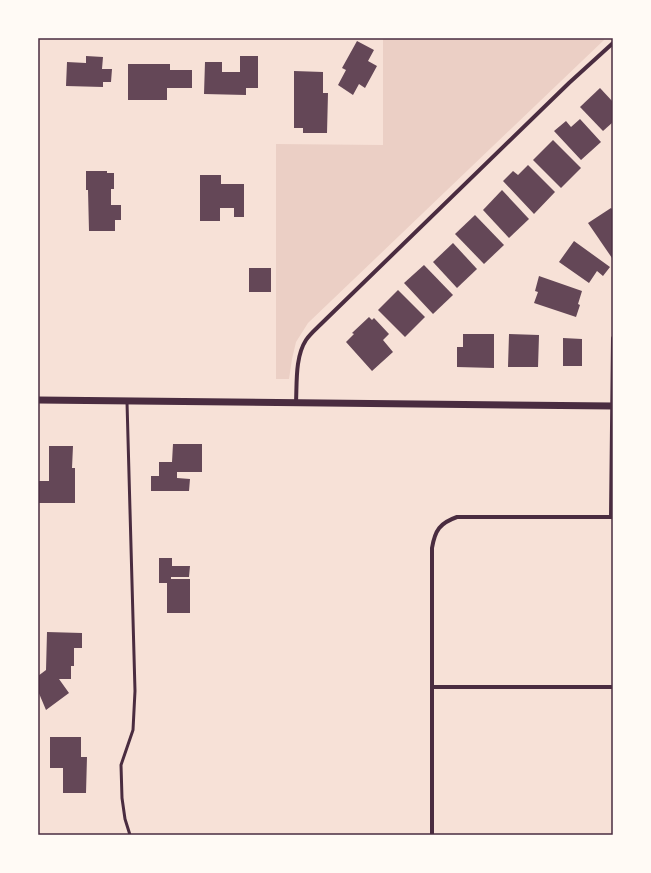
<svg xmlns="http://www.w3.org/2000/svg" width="651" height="873" font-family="'Work Sans',sans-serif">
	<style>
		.green { fill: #ebcfc5 }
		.building { fill: #644757 }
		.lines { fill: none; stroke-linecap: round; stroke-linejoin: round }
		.service { stroke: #4a2c40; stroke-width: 3 }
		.minor { stroke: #4a2c40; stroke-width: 4 }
		.tertiary { stroke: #4a2c40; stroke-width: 7 }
		.neatline { fill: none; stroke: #4a2c40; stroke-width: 1.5 }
	</style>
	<rect width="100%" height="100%" fill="#f7e1d7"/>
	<polygon class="green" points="383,38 604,38 604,40 308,323 296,342 292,359 289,379 276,379 276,144 383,145"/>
	<g class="building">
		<polygon points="357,41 374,50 368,61 377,66 365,88 359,84 353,95 338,85 346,70 342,68"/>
		<polygon points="86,56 103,57 102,69 112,69 111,82 103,82 103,87 66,86 67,62 86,63"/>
		<polygon points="240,56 258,56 258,88 246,88 246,95 204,94 205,62 222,62 222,72 240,72"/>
		<polygon points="128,64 170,64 170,70 192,70 192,88 167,88 167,100 128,100"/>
		<polygon points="294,71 323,72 323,93 328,93 327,133 303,133 303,128 294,128"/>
		<polygon points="600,88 613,102 613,122 603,131 580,107"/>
		<polygon points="580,119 601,142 581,160 554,131 566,121 571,127"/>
		<polygon points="553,140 581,168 561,188 533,160"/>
		<polygon points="528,165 555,192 534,214 503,181 513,171 518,175"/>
		<polygon points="86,171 107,171 107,173 114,173 114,189 111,189 111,205 121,205 121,220 115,220 115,231 89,231 88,190 86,190"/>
		<polygon points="200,175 221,175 221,184 244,184 244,217 234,217 234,208 220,208 220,221 200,221"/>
		<polygon points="502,190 529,219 509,238 483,210"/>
		<polygon points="611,208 613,210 613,258 612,258 588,223"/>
		<polygon points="475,215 504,245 484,264 455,234"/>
		<polygon points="574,241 610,267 603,276 597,271 589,283 559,262"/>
		<polygon points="453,243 477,269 457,288 433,262"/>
		<polygon points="424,265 453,295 433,314 404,283"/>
		<rect x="249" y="268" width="22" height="24"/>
		<polygon points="539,276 582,291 578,304 580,305 576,317 534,303 538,292 535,291"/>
		<polygon points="398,290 425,317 405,337 378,310"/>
		<polygon points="369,317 372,320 374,318 389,334 383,340 393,352 372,371 346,342 354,334 352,333"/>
		<polygon points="463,334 494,334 494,368 457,367 457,347 463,347"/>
		<polygon points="509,334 539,335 538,367 508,367"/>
		<polygon points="563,338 582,339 582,366 563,366"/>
		<polygon points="173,444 202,444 202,472 177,472 177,478 190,479 189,491 151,491 151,476 159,476 159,462 172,462"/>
		<polygon points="49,446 73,446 72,468 75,468 75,503 38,503 38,481 49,481"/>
		<polygon points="159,558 172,558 172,566 190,566 189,577 171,577 171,579 190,579 190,613 167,613 167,583 159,583"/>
		<polygon points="47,632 82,633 82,648 74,648 74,666 71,666 71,679 59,679 69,693 46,710 38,691 38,676 46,670"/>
		<polygon points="50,737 81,737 81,757 87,757 86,793 63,793 63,768 50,768"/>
	</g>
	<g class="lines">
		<polyline class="service" points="127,402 135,691 133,730 121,765 122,798 125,819 130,835"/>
		<g class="minor">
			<path d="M 296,402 C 297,383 295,357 306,340 C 310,334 316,329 321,324 L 569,83 L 613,43"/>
			<polyline points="611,517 613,338"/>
			<polyline points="432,687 613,687"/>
			<path d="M 432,835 L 432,548 C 435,530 440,523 457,517 L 613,517"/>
		</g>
		<polyline class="tertiary" points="38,400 613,406"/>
	</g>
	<rect width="651" height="873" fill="none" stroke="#fffaf5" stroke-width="78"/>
	<rect x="39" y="39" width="573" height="795" class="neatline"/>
</svg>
